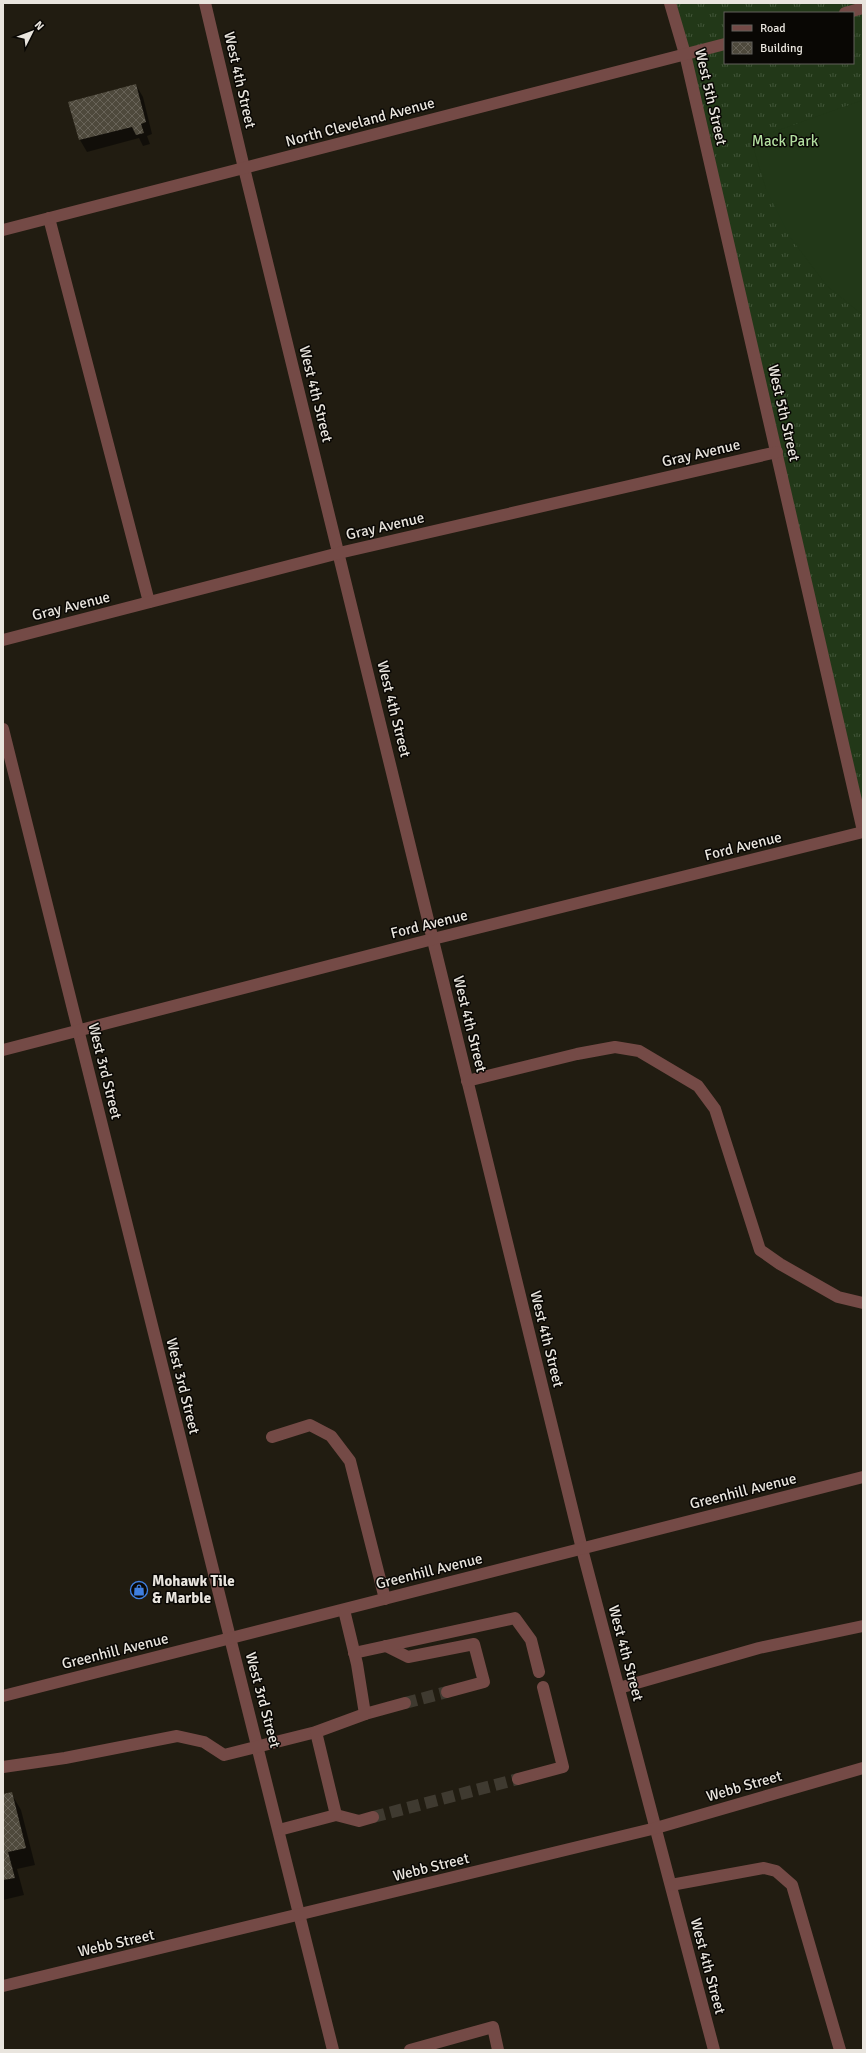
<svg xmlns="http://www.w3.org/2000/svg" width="866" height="2053" font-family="Signika,sans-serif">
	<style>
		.grass { fill: url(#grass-tufts); fill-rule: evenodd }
		.pitch { fill: #223818 }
		.shadow { fill: #0007 }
		.building { fill: url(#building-cross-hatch) }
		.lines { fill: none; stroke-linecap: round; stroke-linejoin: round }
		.minor-tunnel { stroke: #3f3a30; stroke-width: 12; stroke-dasharray: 12 6; stroke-linecap: butt }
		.minor { stroke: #744a46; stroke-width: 12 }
		.labels { text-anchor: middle; stroke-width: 3; stroke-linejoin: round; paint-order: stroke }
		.street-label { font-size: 15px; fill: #e9e5de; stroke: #090704 }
		.park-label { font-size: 15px; fill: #b2de9f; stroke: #090704 }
		.poi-label { font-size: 15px; font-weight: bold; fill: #e9e5de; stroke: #090704; text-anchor: start }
	</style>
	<defs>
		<pattern id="grass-tufts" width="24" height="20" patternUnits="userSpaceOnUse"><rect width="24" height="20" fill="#223818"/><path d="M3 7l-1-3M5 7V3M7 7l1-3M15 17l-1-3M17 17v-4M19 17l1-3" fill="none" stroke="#425539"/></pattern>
		<pattern id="building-cross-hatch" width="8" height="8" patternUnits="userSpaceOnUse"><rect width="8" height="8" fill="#4e493c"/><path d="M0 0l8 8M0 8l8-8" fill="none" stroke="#686358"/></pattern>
	</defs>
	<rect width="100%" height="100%" fill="#211c11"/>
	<path class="grass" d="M 670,3 L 863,3 L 863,831 ZM 725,13 L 853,13 L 853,63 L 725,63 Z"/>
	<polygon class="pitch" points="863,100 863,315 827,286 790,237 766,189 751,140"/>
	<g class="shadow">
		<polygon points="136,85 143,97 152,134 147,136 150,144 143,146 139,138 87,152 80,140 70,102"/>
		<polygon points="11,1793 21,1810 35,1865 17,1869 24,1895 3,1900 3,1795"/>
	</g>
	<g class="building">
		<polygon points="136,84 146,122 141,124 144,133 136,135 132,127 79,140 68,102"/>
		<polygon points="12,1792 26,1848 8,1852 15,1878 3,1880 3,1794"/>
	</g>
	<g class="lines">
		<g class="minor-tunnel">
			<polyline points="405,1703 447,1692"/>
			<polyline points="373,1817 518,1779"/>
		</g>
		<g class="minor">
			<polyline points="205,3 244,168 582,1549 714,2050"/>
			<polyline points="670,3 685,54 863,831"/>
			<polyline points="845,13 863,8"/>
			<polyline points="49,218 149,602"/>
			<polyline points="3,230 725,44"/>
			<polyline points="3,640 339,553 777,452"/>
			<polyline points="3,729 333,2050"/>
			<polyline points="3,1050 433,939 863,832"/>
			<polyline points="467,1081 577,1054 615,1047 639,1051 698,1086 715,1109 760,1250 780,1264 838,1297 863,1303"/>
			<polyline points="272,1437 310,1425 331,1436 350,1461 385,1599"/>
			<polyline points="386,1646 408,1657 474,1644 484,1682 447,1692"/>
			<polyline points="354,1653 515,1618 531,1640 539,1672"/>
			<polyline points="619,1688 759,1648 863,1626"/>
			<polyline points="3,1696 863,1477"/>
			<polyline points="365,1714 405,1703"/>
			<polyline points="3,1767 65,1758 177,1736 204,1742 224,1755 316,1732 365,1714 357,1664 344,1610"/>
			<polyline points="518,1779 563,1767 543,1687"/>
			<polyline points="336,1815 359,1821 373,1817"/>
			<polyline points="279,1830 336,1815 316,1732"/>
			<polyline points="671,1885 764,1868 776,1871 792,1885 840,2050"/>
			<polyline points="3,1986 656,1828 863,1768"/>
			<polyline points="410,2050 493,2027 498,2050"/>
		</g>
	</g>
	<defs>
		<g id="shop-ring" transform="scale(0.9)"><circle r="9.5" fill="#090704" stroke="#3f7fe0" stroke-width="1.5"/><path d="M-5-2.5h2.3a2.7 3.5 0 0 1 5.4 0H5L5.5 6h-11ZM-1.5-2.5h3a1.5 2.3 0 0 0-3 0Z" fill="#3f7fe0"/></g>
	</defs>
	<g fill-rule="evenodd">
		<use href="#shop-ring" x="139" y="1590"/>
	</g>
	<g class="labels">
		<g class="street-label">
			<text transform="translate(240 80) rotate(77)" y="5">West 4th Street</text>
			<text transform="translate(711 97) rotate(77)" y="5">West 5th Street</text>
			<text transform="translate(360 122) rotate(-15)" y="5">North Cleveland Avenue</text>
			<text transform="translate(316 394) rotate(76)" y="5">West 4th Street</text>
			<text transform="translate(784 413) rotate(77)" y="5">West 5th Street</text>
			<text transform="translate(701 453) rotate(-13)" y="5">Gray Avenue</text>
			<text transform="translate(385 526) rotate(-13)" y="5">Gray Avenue</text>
			<text transform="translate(71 606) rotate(-14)" y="5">Gray Avenue</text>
			<text transform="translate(394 709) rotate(76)" y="5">West 4th Street</text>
			<text transform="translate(743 846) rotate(-14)" y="5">Ford Avenue</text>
			<text transform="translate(429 924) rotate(-14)" y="5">Ford Avenue</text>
			<text transform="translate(470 1024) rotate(76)" y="5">West 4th Street</text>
			<text transform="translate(105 1071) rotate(76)" y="5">West 3rd Street</text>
			<text transform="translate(547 1339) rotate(76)" y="5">West 4th Street</text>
			<text transform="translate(183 1386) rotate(76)" y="5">West 3rd Street</text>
			<text transform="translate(743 1491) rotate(-14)" y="5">Greenhill Avenue</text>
			<text transform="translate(429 1571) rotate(-14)" y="5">Greenhill Avenue</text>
			<text transform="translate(115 1651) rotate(-14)" y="5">Greenhill Avenue</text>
			<text transform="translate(626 1653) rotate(75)" y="5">West 4th Street</text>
			<text transform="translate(263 1700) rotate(75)" y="5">West 3rd Street</text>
			<text transform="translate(744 1786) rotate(-16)" y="5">Webb Street</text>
			<text transform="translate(431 1867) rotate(-14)" y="5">Webb Street</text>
			<text transform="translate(116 1943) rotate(-13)" y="5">Webb Street</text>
			<text transform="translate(708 1966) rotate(75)" y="5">West 4th Street</text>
		</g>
		<g class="park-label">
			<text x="785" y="146">Mack Park</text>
		</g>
		<g class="poi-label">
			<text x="152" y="1586">Mohawk Tile<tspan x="152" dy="17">&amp; Marble</tspan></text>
		</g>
	</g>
	<rect width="866" height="2053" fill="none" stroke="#e9e5de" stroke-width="8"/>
	<rect x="724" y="12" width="130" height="52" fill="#090704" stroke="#63605b"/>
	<rect x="732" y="25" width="20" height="6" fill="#744a46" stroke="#63605b"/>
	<text x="760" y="32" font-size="12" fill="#e9e5de">Road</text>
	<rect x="732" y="42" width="20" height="12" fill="url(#building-cross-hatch)" stroke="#63605b"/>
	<text x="760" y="52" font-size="12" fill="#e9e5de">Building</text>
	<g transform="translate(32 32) rotate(48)" stroke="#090704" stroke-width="3" paint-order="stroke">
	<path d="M0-3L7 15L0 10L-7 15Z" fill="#e9e5de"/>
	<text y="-6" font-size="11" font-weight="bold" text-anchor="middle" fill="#e9e5de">N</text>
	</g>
</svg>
